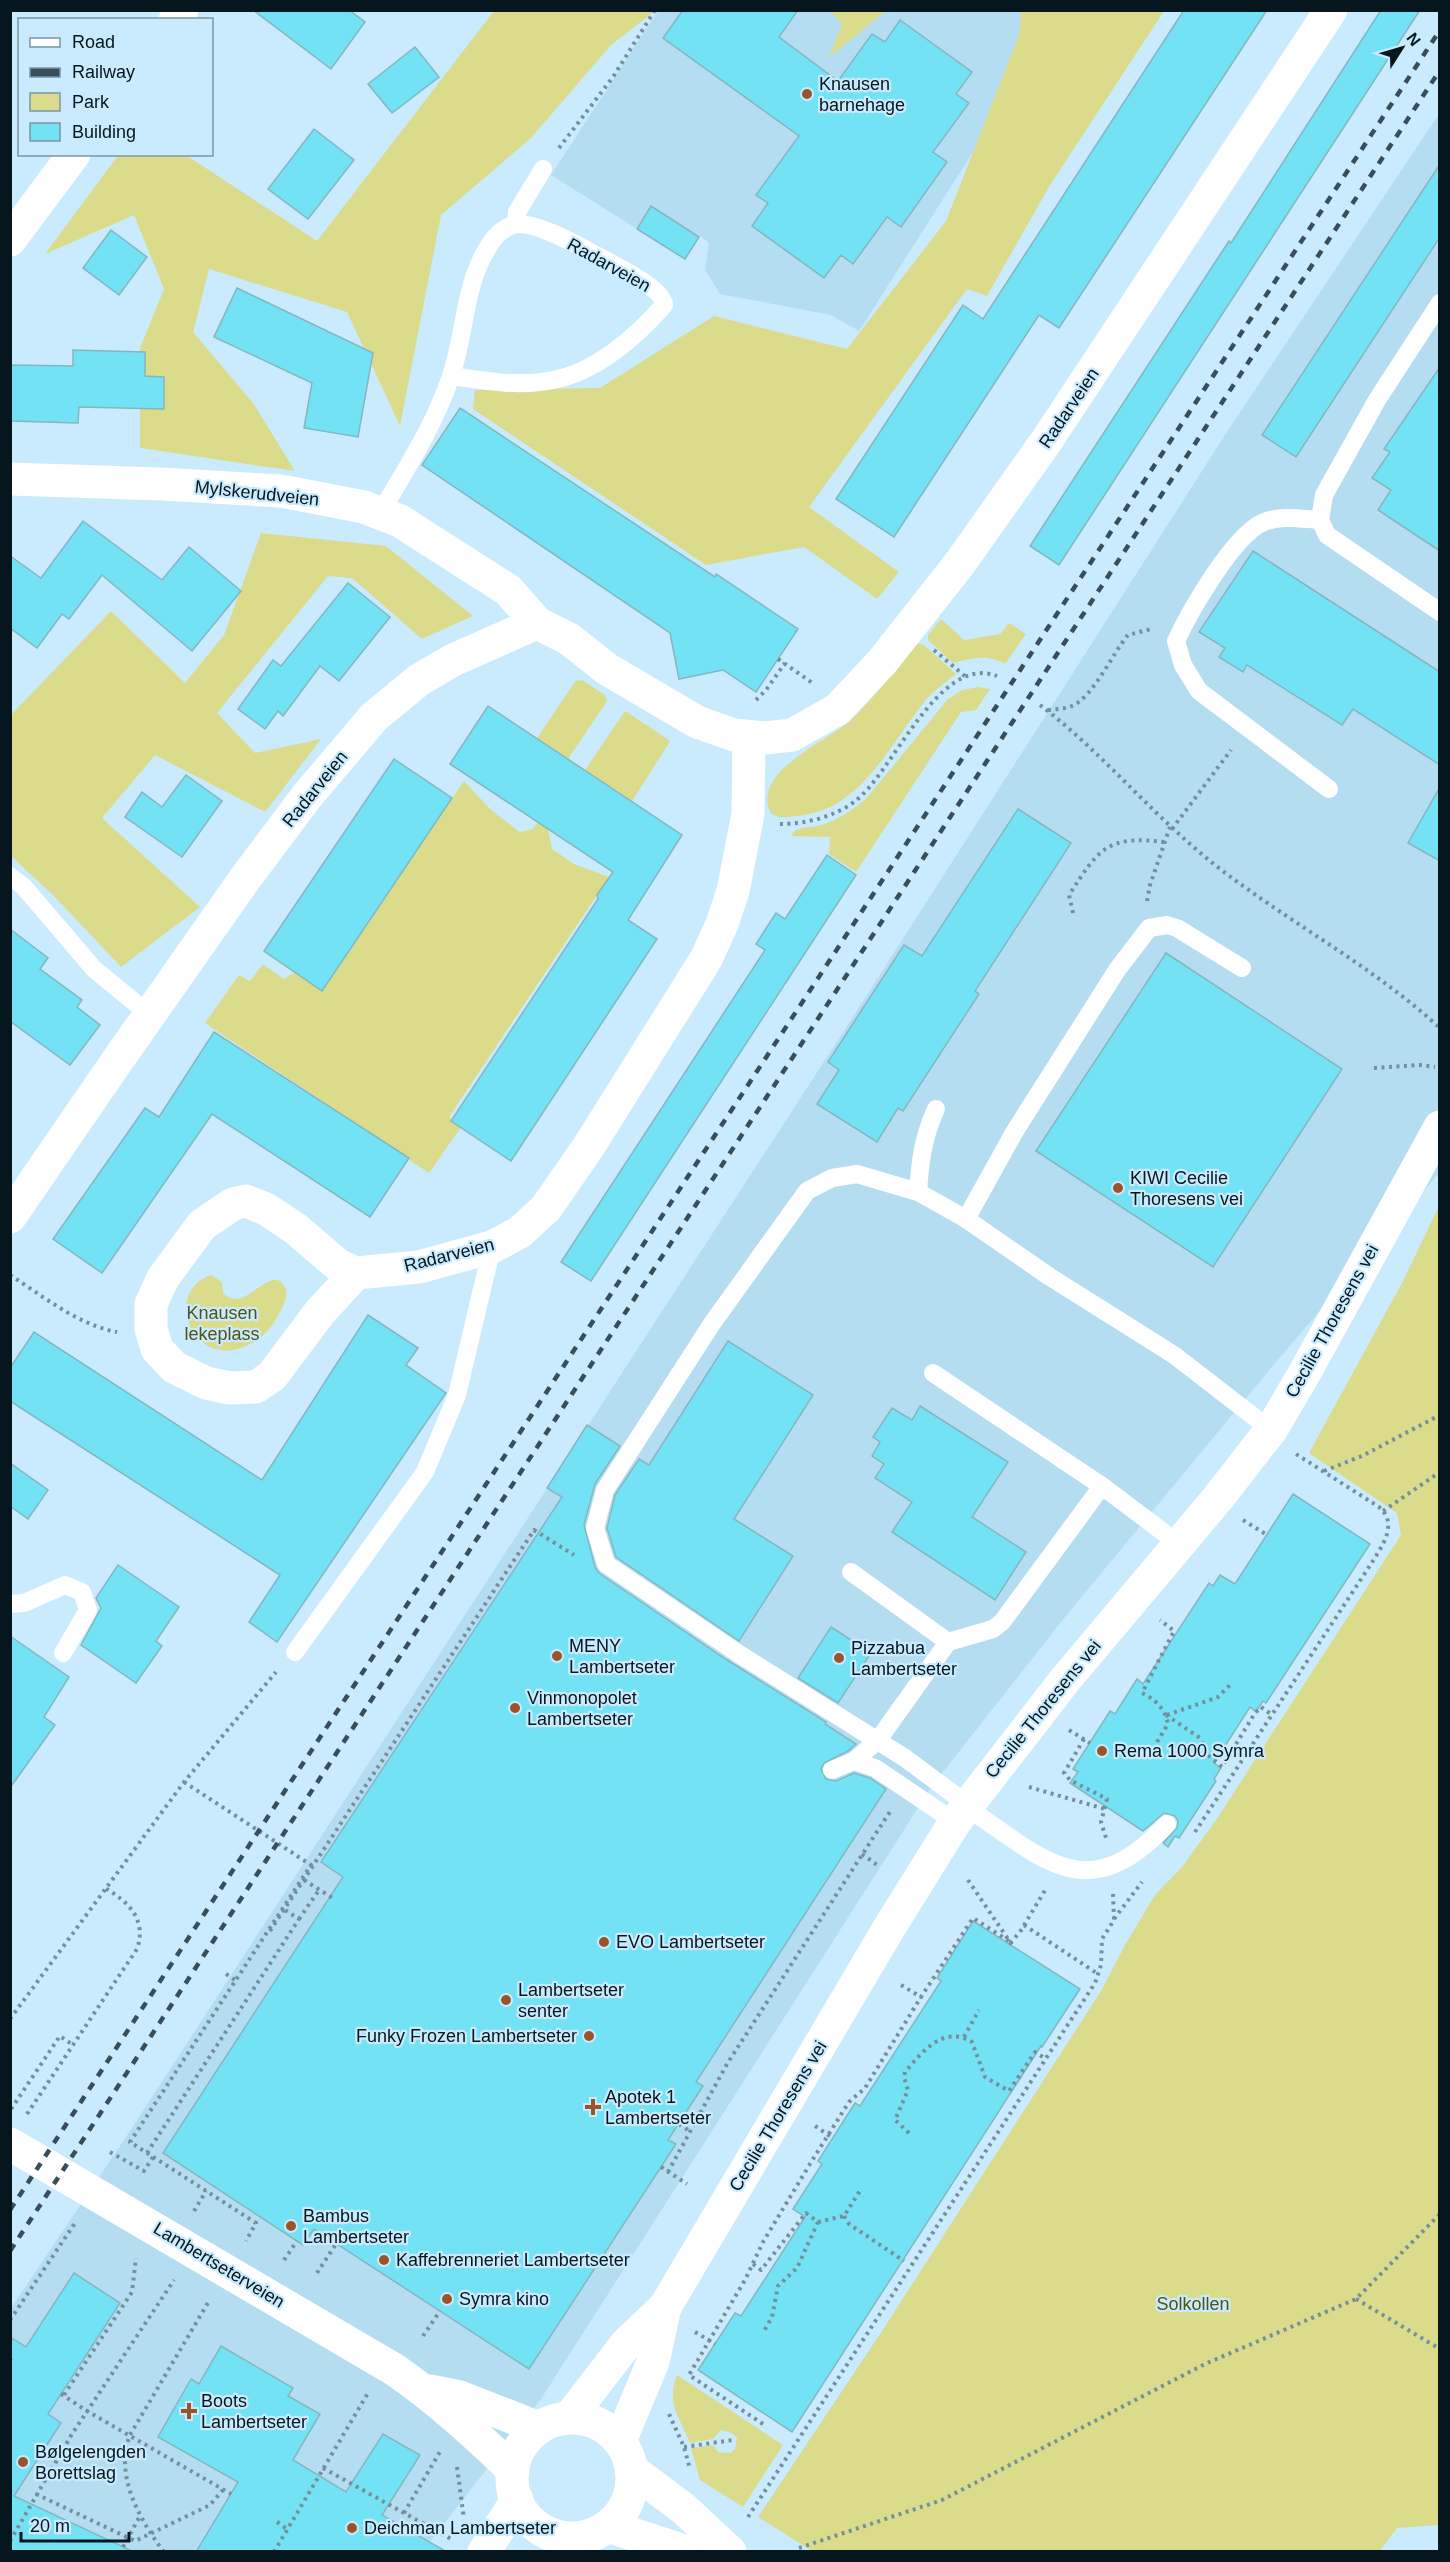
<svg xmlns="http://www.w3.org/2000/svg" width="1450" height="2562" font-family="Arial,sans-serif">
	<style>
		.built { fill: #b5ddf1 }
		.green { fill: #dadc8b }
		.building { fill: #74e2f5; stroke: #84b6bf; stroke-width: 1.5 }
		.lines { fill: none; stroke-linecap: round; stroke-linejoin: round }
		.path { stroke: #758f9d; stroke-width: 4; stroke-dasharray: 3 4.5; stroke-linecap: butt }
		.lane { stroke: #fff; stroke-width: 18 }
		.street { stroke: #fff; stroke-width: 33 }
		.secondary { stroke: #fff; stroke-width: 33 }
		.rail { stroke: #394e58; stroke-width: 4.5; stroke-dasharray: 8 8; stroke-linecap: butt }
		.poi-dot { fill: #9a542a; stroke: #c9ebfd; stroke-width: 2 }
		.labels { text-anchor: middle; stroke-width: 4.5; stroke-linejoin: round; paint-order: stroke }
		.poi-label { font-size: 18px; fill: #06161e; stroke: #c9ebfd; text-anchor: start }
		.street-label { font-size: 18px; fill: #06161e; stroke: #c9ebfd }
		.park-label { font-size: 18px; fill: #515215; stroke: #c9ebfd }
	</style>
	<rect width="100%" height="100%" fill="#c9ebfd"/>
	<g class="built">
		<polygon points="658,11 1063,11 859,331 831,315 720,294 705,270 709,243 700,236 685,259 551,175"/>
		<polygon points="1439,114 1439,1173 1275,1363 1065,1617 932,1786 541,2399 423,2551 11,2552 11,2308 122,2143 487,1581 851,1020 1225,435"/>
	</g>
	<g class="green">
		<polygon points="494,11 655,11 611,45 531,138 441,215 400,426 347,312 209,269 193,332 253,403 295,471 140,448 140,348 164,289 134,215 45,254 119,154 186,155 317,241"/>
		<polygon points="830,11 886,11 829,57 842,24"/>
		<polygon points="1021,11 1164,11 1050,185 987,296 967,289 809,507 899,572 877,599 804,547 706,565 473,409 475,390 600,388 714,316 847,349 946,221 1019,35"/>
		<polygon points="261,533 386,546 473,616 422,639 352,578 328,576 217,713 255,753 321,739 265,812 155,755 102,818 200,907 121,967 54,896 11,856 10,716 111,611 185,683 224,635"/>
		<path d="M 941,619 L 964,640 L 1000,634 L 1009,623 L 1026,634 L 1005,664 C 986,654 974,658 953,663 L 928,640 L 928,635 Z"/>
		<path d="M 917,643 L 924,645 L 956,674 C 945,683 934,690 925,701 C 888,746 862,810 797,816 C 788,817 778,819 771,813 C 749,772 830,740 851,720 C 875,697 895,669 917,643 Z"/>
		<polygon points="582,680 605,695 607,701 568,759 537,738 572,686 576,681"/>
		<path d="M 978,687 L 990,689 L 976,710 L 961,712 L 856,872 L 829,854 L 830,837 L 791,836 C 796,825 811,828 822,825 C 837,820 852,810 865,800 L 948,699 L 962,690 Z"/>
		<polygon points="625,711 669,740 669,743 632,801 585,770"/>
		<polygon points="464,781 491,810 520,832 533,829 538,822 548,829 552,849 574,864 609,877 449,1117 461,1127 429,1173 205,1023 239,975 250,981 263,964 284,979 295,972 323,990"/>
		<polygon points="1439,1206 1439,2523 1438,2525 1397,2528 1379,2552 812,2551 758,2517 882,2331 1101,1991 1125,1945 1155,1895 1182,1867 1216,1820 1401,1535 1397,1513 1309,1453 1403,1281"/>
		<path d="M 211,1275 L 222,1282 L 223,1293 C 246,1317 271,1258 286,1289 C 289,1296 280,1312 276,1319 C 271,1329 260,1339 250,1344 C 195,1374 160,1293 211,1275 Z"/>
		<path d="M 677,2375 L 783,2445 L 743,2507 L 700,2480 L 691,2448 L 713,2445 L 718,2452 L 731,2453 L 735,2449 L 737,2438 L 732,2433 L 721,2430 L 713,2439 L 690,2443 C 679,2416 666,2404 677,2375 Z"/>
	</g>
	<g class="building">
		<polygon points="253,10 349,10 365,22 331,69"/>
		<polygon points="683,10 798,10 779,37 838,81 872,34 885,42 900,20 972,72 956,94 969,103 933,152 947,162 901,227 887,217 853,264 841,255 824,278 752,226 768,203 756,195 799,136 663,38"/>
		<polygon points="1184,10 1267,10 1059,328 1039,315 894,537 836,499 963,305 983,319"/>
		<polygon points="1381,10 1420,10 1059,565 1030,546 1229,241 1231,243"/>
		<polygon points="415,47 439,77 392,113 368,84"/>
		<polygon points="314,129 354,160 308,219 268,189"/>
		<polygon points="1440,164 1440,237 1296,457 1262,435"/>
		<polygon points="651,206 699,237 685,259 637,229"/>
		<polygon points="111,230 147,257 119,295 83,268"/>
		<polygon points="237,288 373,353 358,437 304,428 312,383 214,337"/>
		<polygon points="73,350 145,352 145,376 164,377 164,409 79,407 78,423 10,421 10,365 73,366"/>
		<polygon points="1440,367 1440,551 1378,510 1391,490 1372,478 1390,452 1384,449"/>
		<polygon points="460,408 715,577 716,574 798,629 756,692 723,670 679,679 670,633 422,465"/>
		<polygon points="83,521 162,580 189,547 241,591 192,651 102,575 69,619 62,614 37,648 10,628 10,556 41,578"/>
		<polygon points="1253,551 1440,672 1440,765 1353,709 1342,725 1247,665 1243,672 1219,657 1225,648 1199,632"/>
		<polygon points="348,583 390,617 339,681 320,666 283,716 278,711 265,729 238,709 273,660 281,666"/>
		<polygon points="488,706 682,835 628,920 657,939 511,1161 451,1121 598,899 597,895 613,872 450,764"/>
		<polygon points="394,759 452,798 322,991 264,951"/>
		<polygon points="186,775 222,801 182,857 125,817 142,792 162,807"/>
		<polygon points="1440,787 1440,861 1408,843"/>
		<polygon points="1018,809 1071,843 975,991 979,994 903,1111 898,1108 877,1142 817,1104 839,1070 828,1062 904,945 922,956"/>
		<polygon points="827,855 856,875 591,1281 561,1262 765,950 756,944 776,913 785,919"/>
		<polygon points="10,929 48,958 40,969 82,1000 77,1007 100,1025 70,1065 10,1021"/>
		<polygon points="1166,953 1342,1069 1213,1267 1036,1151"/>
		<polygon points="214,1032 409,1158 370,1217 212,1114 102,1273 53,1239 145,1108 159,1117"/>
		<polygon points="368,1315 418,1348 406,1365 446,1393 277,1642 249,1622 280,1575 10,1401 10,1368 34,1332 262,1480"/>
		<polygon points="728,1341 813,1395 734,1519 793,1556 739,1641 616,1557 607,1528 615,1495 639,1459 649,1465"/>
		<polygon points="920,1406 1008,1462 972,1517 1026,1552 995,1600 892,1532 912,1502 875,1478 884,1464 872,1456 880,1442 873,1437 892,1408 912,1420"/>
		<polygon points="587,1425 620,1446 595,1484 584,1525 595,1567 599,1573 727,1660 826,1722 825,1724 856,1744 848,1751 824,1763 821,1769 826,1779 836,1781 854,1773 870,1778 886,1789 696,2082 703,2086 668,2140 676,2144 529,2369 314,2229 303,2245 163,2153 343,1877 321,1862 562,1497 547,1488"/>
		<polygon points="10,1463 48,1490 28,1519 10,1506"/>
		<polygon points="1293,1494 1370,1544 1266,1703 1263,1701 1256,1712 1250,1707 1214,1763 1221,1768 1214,1779 1216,1781 1179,1838 1175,1836 1168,1847 1163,1843 1177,1828 1178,1821 1175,1816 1164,1813 1143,1831 1070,1783 1078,1772 1073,1769 1110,1711 1115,1714 1137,1679 1143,1684 1209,1583 1213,1586 1220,1575 1235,1584"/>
		<polygon points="118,1565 179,1607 156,1641 162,1646 136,1683 81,1645 101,1608 96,1598"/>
		<polygon points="831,1627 871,1653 838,1703 798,1678"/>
		<polygon points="10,1636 69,1677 44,1717 55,1725 10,1788"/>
		<polygon points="973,1921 1080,1989 1042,2047 1041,2046 792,2432 698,2370 735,2313 741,2316 805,2217 793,2209 822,2164 818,2161 855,2103 860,2106 941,1981 937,1978"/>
		<polygon points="74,2273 120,2303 48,2414 61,2423 14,2496 134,2552 10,2552 10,2337 26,2347"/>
		<polygon points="221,2346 293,2388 288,2396 320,2414 293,2460 346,2492 383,2434 420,2455 382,2515 447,2552 196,2552 238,2482 158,2437 191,2379 199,2384"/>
	</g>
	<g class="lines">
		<g class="path">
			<polyline points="559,148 613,77 655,10"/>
			<polyline points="934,650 966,677"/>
			<polyline points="778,659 814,684"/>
			<polyline points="756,700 766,690 785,663"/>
			<path d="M 1040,705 C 1103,753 1153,816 1215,865 C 1288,922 1371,965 1440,1028"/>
			<path d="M 1048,710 C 1056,709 1065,709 1072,706 C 1093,697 1113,653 1128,635 L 1151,629"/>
			<path d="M 780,824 C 805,824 834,817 854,802 C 893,774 938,653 997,676"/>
			<polyline points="1172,829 1231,750"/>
			<polyline points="1147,901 1150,885 1170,827"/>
			<path d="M 1073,913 L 1069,895 C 1099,849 1106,835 1164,842"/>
			<polyline points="1374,1068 1420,1065 1435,1067"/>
			<path d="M 10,1275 C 43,1296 78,1325 117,1332"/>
			<polyline points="1324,1471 1362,1456 1440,1415"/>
			<polyline points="1383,1511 1440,1472"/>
			<polyline points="1243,1520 1267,1535"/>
			<polyline points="1166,1715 1200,1738 1210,1757 1222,1767 1255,1713 1261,1707 1272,1715"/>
			<polyline points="1167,1715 1218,1697 1231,1684"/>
			<polyline points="1069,1730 1090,1743"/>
			<polyline points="1084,1739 1064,1773 1070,1780 1107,1799 1101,1822 1106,1838"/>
			<path d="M 1157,1742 L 1168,1724 C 1165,1709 1155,1699 1142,1693 L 1174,1631 L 1160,1620"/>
			<polyline points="184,1782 311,1865 130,2142 256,2223 246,2241"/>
			<polyline points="1029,1787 1105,1809"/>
			<path d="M 1195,1832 L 1371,1564 C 1382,1546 1399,1524 1379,1507 L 1296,1454"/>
			<polyline points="862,1854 880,1867"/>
			<polyline points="304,1880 334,1899"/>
			<polyline points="968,1880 1012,1945"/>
			<polyline points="299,1919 319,1890"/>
			<polyline points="1114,1919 1142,1882"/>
			<polyline points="1024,1925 1098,1974"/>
			<polyline points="270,1931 534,1530 574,1555"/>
			<polyline points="1010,1943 1020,1932 1047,1887"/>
			<polyline points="226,1974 235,1980"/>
			<polyline points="901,1985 921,1997 973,1918 1009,1941"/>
			<polyline points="10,2019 184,1782 276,1672"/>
			<polyline points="964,2037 979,2010"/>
			<polyline points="11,2109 60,2036 73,2045"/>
			<path d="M 27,2114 L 137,1949 C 147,1920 129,1902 105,1888"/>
			<polyline points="679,2124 691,2132"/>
			<polyline points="815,2126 833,2138"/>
			<path d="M 909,2133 L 895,2120 L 908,2090 L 904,2077 L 905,2072 C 923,2051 943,2025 972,2042 L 985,2077 L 1009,2091 L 1035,2052 L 1046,2059"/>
			<polyline points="110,2152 144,2171 153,2157"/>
			<polyline points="147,2153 299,1919 285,1910"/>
			<polyline points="661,2167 687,2184"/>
			<polyline points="668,2172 727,2064 891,1810"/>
			<polyline points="194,2211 206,2191"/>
			<polyline points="844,2216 849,2224 904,2261"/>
			<polyline points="818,2222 844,2216 861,2189"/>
			<polyline points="284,2260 297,2241"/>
			<polyline points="753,2264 761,2270 806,2213 818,2222 797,2268 778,2286 772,2317 764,2331"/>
			<polyline points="317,2273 336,2244"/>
			<polyline points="1356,2299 1440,2349"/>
			<polyline points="10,2320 75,2223"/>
			<polyline points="695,2332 715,2344"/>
			<polyline points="423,2336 440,2311"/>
			<polyline points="10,2360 12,2361"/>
			<polyline points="61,2394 87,2411 231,2494"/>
			<polyline points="64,2395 132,2292 136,2258"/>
			<polyline points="669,2414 684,2447 690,2469"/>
			<polyline points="763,2424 689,2375 745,2280 763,2242 813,2159 849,2102 865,2088 921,1997"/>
			<polyline points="684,2447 733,2440"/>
			<polyline points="457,2467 464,2519"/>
			<polyline points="323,2468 451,2539"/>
			<polyline points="36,2494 135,2541 210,2505 223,2490"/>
			<polyline points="404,2513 441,2450"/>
			<polyline points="748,2517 1095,1983 1101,1965 1102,1939 1114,1920 1113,1893"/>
			<polyline points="277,2522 287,2529"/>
			<polyline points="10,2541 72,2434 174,2280"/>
			<polyline points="123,2547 140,2516"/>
			<polyline points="799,2548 942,2500 1205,2364 1356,2299 1440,2214"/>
			<path d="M 164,2552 C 140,2520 114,2476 130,2435 L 209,2301"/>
			<polyline points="274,2552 368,2393"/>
		</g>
		<g class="lane">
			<polyline points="516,224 517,212 543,169"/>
			<polyline points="1440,303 1377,400 1324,495 1320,520 1327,535 1440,612"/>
			<path d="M 380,513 C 406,470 435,424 451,376 C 465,335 464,286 487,249 C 493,238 501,229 513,225 C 534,218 589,252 609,262 C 622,269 664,290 664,305 C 636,337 596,372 553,380 C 520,387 485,381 451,376"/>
			<path d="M 1320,520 C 1302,519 1281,515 1264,522 C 1234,534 1190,611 1176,641 L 1183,665 L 1199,691 L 1329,789"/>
			<polyline points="10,876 24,887 94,969 150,1015"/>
			<path d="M 918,1192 C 920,1162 923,1137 936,1109"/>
			<polyline points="966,1219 1015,1131 1117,970 1149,928 1167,925 1177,928 1242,968"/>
			<polyline points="933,1373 1102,1486 1179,1544"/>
			<polyline points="10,1604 24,1603 65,1585 82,1592 88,1610 63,1653"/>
			<polyline points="948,1642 993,1629 1002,1622 1102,1486"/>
			<polyline points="295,1652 425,1472 457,1395 492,1247"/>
			<polyline points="854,1761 875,1768 955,1822"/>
			<polyline points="832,1770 854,1761 878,1740 948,1642 851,1572"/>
			<polyline points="968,1805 905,1758 739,1654 606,1564 595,1528 605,1490 711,1325 807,1191 832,1178 857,1174 918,1192 966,1219 1050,1277 1174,1355 1271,1430"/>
			<path d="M 966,1807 C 1044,1859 1087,1910 1167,1824"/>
		</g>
		<g class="street">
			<polyline points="10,479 161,484 281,491 364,507 400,521 508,590 537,623"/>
			<polyline points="10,1217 115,1064 244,880 307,796 374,717 419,680 453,660 537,623 569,639 607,669 697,722 734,735 765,738 792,735 838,709 882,662 960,563 1047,440 1331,10"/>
			<polyline points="356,1273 320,1312 272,1376 256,1387 230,1388 206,1383 174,1367 157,1349 151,1329 151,1304 163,1278 202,1225 233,1204 246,1201 266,1209 296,1229 338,1265 356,1273 419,1267 492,1247 520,1232 546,1208 589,1146 706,959 722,924 733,891 748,814 749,737"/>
		</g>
		<g class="secondary">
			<polyline points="175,20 182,10"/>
			<polyline points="10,240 74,154"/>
			<path d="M 10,2144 L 395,2370 C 437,2399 475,2434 513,2470"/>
			<polyline points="430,2391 460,2397 539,2428"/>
			<polyline points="569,2418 626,2344 665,2307 889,1928 955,1822 1065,1680 1218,1498 1271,1430 1304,1374 1440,1127"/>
			<circle cx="572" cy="2478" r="60"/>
			<polyline points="620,2441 653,2362 665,2307"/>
			<polyline points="632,2470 684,2509 730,2552"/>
			<polyline points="608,2526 687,2552"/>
			<polyline points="484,2552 517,2500"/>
		</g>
		<g class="rail">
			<polyline points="10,2210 1440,30"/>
			<polyline points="10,2251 1440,70"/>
		</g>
	</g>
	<g class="poi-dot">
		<circle cx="807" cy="94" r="6"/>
		<circle cx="1118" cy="1188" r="6"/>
		<circle cx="557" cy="1656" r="6"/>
		<circle cx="839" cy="1658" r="6"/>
		<circle cx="515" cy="1708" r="6"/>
		<circle cx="1102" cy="1751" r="6"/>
		<circle cx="604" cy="1942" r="6"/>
		<circle cx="506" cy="2000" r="6"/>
		<circle cx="589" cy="2036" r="6"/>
		<path d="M590 2098h6v6h6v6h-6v6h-6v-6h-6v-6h6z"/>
		<circle cx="291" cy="2226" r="6"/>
		<circle cx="384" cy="2260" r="6"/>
		<circle cx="447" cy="2299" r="6"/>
		<path d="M186 2402h6v6h6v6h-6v6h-6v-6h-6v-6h6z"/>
		<circle cx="23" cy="2462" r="6"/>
		<circle cx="352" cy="2528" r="6"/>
	</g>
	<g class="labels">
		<g class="poi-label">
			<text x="819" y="90">Knausen<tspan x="819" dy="21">barnehage</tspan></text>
			<text x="1130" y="1184">KIWI Cecilie<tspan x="1130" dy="21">Thoresens vei</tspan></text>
			<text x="569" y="1652">MENY<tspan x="569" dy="21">Lambertseter</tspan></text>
			<text x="851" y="1654">Pizzabua<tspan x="851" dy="21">Lambertseter</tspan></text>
			<text x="527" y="1704">Vinmonopolet<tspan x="527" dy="21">Lambertseter</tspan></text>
			<text x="1114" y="1757">Rema 1000 Symra</text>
			<text x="616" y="1948">EVO Lambertseter</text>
			<text x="518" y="1996">Lambertseter<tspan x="518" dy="21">senter</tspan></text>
			<text x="577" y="2042" text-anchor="end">Funky Frozen Lambertseter</text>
			<text x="605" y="2103">Apotek 1<tspan x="605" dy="21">Lambertseter</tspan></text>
			<text x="303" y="2222">Bambus<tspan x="303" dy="21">Lambertseter</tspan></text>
			<text x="396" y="2266">Kaffebrenneriet Lambertseter</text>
			<text x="459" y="2305">Symra kino</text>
			<text x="201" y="2407">Boots<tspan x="201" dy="21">Lambertseter</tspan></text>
			<text x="35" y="2458">Bølgelengden<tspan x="35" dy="21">Borettslag</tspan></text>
			<text x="364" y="2534">Deichman Lambertseter</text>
		</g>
		<g class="street-label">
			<text transform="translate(609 265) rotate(29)" y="6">Radarveien</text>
			<text transform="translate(1069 408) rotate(-56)" y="6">Radarveien</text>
			<text transform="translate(257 493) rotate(6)" y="6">Mylskerudveien</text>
			<text transform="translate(315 789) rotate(-51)" y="6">Radarveien</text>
			<text transform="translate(449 1255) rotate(-14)" y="6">Radarveien</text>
			<text transform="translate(1332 1321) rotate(-61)" y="6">Cecilie Thoresens vei</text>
			<text transform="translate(1043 1709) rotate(-51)" y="6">Cecilie Thoresens vei</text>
			<text transform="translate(778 2116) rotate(-59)" y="6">Cecilie Thoresens vei</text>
			<text transform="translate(219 2265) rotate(31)" y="6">Lambertseterveien</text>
		</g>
		<g class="park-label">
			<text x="222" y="1319">Knausen<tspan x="222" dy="21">lekeplass</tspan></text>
			<text x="1193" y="2310">Solkollen</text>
		</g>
	</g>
	<rect width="1450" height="2562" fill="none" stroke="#06161e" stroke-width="24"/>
	<rect x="18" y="18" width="195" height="138" fill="#c9ebfd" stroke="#7b96a4" stroke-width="1.5"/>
	<rect x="30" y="38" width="30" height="9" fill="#ffffff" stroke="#7b96a4" stroke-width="1.5"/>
	<text x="72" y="48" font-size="18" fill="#06161e">Road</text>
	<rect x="30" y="68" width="30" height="9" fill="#394e58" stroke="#7b96a4" stroke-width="1.5"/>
	<text x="72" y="78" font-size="18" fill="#06161e">Railway</text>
	<rect x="30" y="93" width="30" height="18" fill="#dadc8b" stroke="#7b96a4" stroke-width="1.5"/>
	<text x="72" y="108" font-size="18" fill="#06161e">Park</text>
	<rect x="30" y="123" width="30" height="18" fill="#74e2f5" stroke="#7b96a4" stroke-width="1.5"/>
	<text x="72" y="138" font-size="18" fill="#06161e">Building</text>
	<g transform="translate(1402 48) rotate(53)" stroke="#c9ebfd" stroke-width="4.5" paint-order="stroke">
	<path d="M0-4.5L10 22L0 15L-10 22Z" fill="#06161e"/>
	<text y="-9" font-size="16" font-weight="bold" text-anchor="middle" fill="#06161e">N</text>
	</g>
	<path d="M21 2532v9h108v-9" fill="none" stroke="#06161e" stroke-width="3"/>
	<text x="30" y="2532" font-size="18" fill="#06161e" stroke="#c9ebfd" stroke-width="4.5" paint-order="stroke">20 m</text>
</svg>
